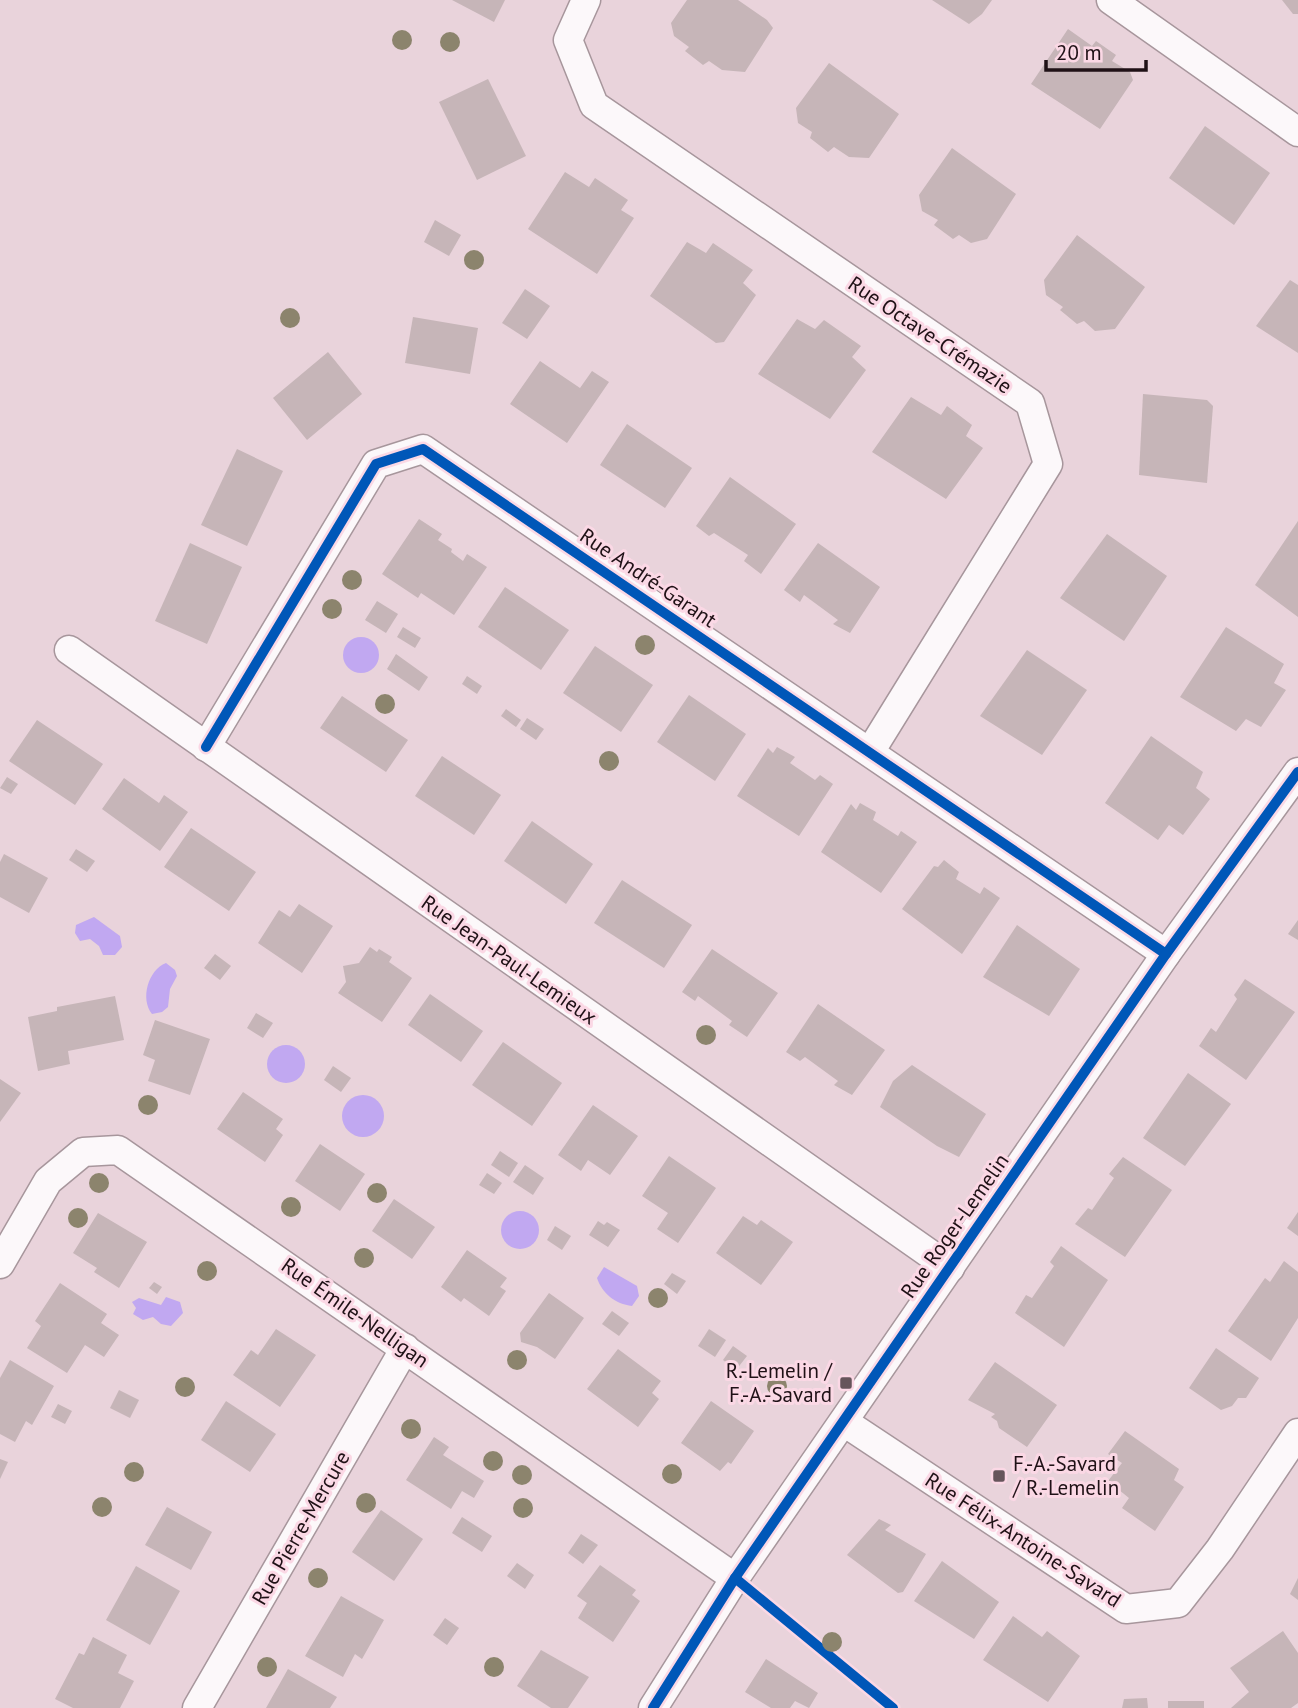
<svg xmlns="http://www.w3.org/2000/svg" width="1298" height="1708" font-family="'PT Sans',sans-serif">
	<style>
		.water { fill: #c1a8f1 }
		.building { fill: #c6b5b8 }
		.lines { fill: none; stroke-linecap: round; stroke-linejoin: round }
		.street-casing { stroke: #a7969c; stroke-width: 31 }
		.street { stroke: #fcf8fa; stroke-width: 28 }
		.cycleway-casing { stroke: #fbd8e5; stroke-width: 15 }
		.cycleway { stroke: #0057b8; stroke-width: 10 }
		.tree { fill: #8c846d }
		.poi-dot { fill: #66555b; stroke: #fbd8e5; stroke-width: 2.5 }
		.labels { text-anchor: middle; stroke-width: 6; stroke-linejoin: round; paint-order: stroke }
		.street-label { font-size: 21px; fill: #1f1116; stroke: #fbd8e5 }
		.poi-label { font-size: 21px; fill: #1f1116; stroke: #fbd8e5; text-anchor: end }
	</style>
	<rect width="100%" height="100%" fill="#e9d3db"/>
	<g class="water">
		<circle cx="361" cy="655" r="18"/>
		<polygon points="94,917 120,936 122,947 115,955 103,955 99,946 90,939 80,941 75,933 76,925"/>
		<path d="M 166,963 L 175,970 L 177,976 L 170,989 L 168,1007 L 162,1012 L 152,1014 C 140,999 148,970 166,963 Z"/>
		<circle cx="286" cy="1064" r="19"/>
		<circle cx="363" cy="1116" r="21"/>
		<circle cx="520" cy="1230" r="19"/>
		<path d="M 604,1267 L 637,1286 L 639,1296 L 632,1306 C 615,1304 602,1293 597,1278 Z"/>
		<polygon points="166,1297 180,1302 183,1313 171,1326 161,1324 153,1317 143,1320 133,1314 136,1308 132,1302 139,1298 161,1305"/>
	</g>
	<g class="building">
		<polygon points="452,0 505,0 494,22"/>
		<polygon points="687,0 738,0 767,20 773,28 745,72 722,70 709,61 703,65 685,51 689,47 674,36 671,23"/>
		<polygon points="932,0 992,0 982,14 969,24"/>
		<polygon points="1282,0 1298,0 1298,14 1293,14"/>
		<polygon points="1068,29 1092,46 1096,41 1116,55 1112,61 1130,72 1133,80 1100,129 1031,84"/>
		<polygon points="829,63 899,114 869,158 849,157 834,147 828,152 810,138 812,132 798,123 796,108"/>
		<polygon points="488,79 526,156 477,180 439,102"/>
		<polygon points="1205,126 1270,173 1234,225 1169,178"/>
		<polygon points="952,148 1016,194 987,239 971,243 959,235 953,239 934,225 938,220 922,211 919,195"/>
		<polygon points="565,172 589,187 595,178 628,200 621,210 634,218 597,274 528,229"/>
		<polygon points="435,220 461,235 449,256 424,242"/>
		<polygon points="1077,235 1145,287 1115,329 1095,331 1084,321 1077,324 1060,310 1063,307 1046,295 1044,280"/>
		<polygon points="687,242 706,253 713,243 753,270 743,283 756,295 724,342 716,343 650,296"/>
		<polygon points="1290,280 1298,285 1298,353 1256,326"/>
		<polygon points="525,289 550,306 527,339 502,323"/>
		<polygon points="413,317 478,328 470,374 405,363"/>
		<polygon points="797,319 815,329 824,320 861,346 852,357 866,370 830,419 758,374"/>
		<polygon points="328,352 362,394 307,440 273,398"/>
		<polygon points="540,361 580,388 592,371 609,382 567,443 510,404"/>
		<polygon points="1143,394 1207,400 1213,406 1207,483 1139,475"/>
		<polygon points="911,397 941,415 947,406 972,425 966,436 983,448 946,499 872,452"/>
		<polygon points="627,424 692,468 665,508 600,465"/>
		<polygon points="237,449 283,471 247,546 201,525"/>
		<polygon points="730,477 796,524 761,574 744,561 748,555 714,533 709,536 696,526"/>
		<polygon points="419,519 442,534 438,540 452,549 451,552 463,561 467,554 487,567 454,615 421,593 418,598 382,574"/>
		<polygon points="1298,521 1298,617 1255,585"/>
		<polygon points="1107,534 1167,576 1124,641 1060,598"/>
		<polygon points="190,543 242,567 207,644 155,621"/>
		<polygon points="818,543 880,587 850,633 833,624 838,620 804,595 800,602 784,590"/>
		<polygon points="505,587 569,630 541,670 478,627"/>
		<polygon points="377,601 398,614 386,633 365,620"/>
		<polygon points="403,627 421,638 415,648 397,637"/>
		<polygon points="1226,627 1284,664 1274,683 1286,690 1261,727 1246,719 1236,731 1180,697"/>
		<polygon points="595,646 653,685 621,732 563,693"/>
		<polygon points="1027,650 1087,690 1042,755 980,716"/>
		<polygon points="396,654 428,677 419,691 387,669"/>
		<polygon points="467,676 482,686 477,694 462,684"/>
		<polygon points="689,695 746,734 715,781 657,742"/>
		<polygon points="342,696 408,740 386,772 320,728"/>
		<polygon points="506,709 521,720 516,727 501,716"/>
		<polygon points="527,718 544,729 536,740 520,729"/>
		<polygon points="37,720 103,764 75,805 9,761"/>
		<polygon points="1151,736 1203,772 1196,788 1210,799 1183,835 1169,825 1158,840 1105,803"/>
		<polygon points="777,747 795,757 790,763 815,780 820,775 833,784 799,836 737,796 768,748 773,753"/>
		<polygon points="442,756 501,795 474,835 415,796"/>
		<polygon points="7,777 18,784 11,794 0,788"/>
		<polygon points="124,778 159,803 164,795 188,812 160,851 102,809"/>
		<polygon points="860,803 876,812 873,820 898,836 901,831 917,842 881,893 821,852 851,804 856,810"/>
		<polygon points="532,821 593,864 566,904 504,861"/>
		<polygon points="191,828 256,872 229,911 164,867"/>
		<polygon points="76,849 95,861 87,872 69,860"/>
		<polygon points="4,854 48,878 29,913 0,897 0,862"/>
		<polygon points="944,860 959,872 956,879 980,894 984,887 1000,898 962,954 902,909 934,866 938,867"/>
		<polygon points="622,880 692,925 664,968 594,923"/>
		<polygon points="299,904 333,926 302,973 258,943 279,910 290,917"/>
		<polygon points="1298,920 1298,940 1288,934"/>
		<polygon points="1017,925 1080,969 1049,1016 983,977"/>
		<polygon points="370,947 377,952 379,949 392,957 389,962 412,978 382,1022 338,993 346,982 343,966 359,963"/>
		<polygon points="712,949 778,993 747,1037 729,1025 732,1021 698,996 695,1001 682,992"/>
		<polygon points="215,954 231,966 220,980 204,968"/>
		<polygon points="1245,979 1295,1012 1246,1080 1199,1046 1211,1028 1216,1032 1237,999 1234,995"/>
		<polygon points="430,994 483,1031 461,1062 408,1025"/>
		<polygon points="115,996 124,1040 68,1051 70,1064 38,1071 28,1017 57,1011 57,1007"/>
		<polygon points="818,1004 885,1050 852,1095 834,1085 838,1081 805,1057 800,1061 786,1052"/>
		<polygon points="256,1013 273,1023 263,1038 247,1028"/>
		<polygon points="155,1020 210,1039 190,1095 148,1081 155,1060 143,1055"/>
		<polygon points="503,1042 562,1083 532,1126 472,1085"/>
		<polygon points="912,1065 986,1114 959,1157 937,1146 880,1107 893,1081"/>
		<polygon points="333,1066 351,1078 341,1092 324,1080"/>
		<polygon points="1188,1073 1231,1104 1185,1166 1143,1138"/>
		<polygon points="0,1079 21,1093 0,1122"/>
		<polygon points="243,1092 283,1119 276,1129 283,1135 265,1162 217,1129"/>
		<polygon points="593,1105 638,1136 610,1175 588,1160 581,1171 558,1155"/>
		<polygon points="320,1144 365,1174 340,1211 295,1181"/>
		<polygon points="500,1151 518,1163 509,1177 491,1165"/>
		<polygon points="669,1156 716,1188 678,1243 657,1229 668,1213 642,1196"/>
		<polygon points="1123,1157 1172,1190 1125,1257 1075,1224 1088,1208 1092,1210 1114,1178 1109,1174"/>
		<polygon points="525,1165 544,1178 533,1195 513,1182"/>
		<polygon points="487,1173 502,1183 494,1194 479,1185"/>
		<polygon points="394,1199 435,1227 412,1259 372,1231"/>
		<polygon points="1298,1212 1298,1236 1287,1228"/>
		<polygon points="98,1213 147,1242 119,1288 94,1272 97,1268 73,1253"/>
		<polygon points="743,1216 757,1225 761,1220 793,1242 761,1285 716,1253"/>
		<polygon points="598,1221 604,1225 607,1222 620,1230 608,1247 589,1235"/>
		<polygon points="555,1226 571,1236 562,1250 547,1240"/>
		<polygon points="1061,1246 1108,1280 1064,1347 1015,1313 1026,1295 1032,1298 1054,1266 1050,1262"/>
		<polygon points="467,1250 507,1278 500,1287 506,1291 489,1316 464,1298 461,1302 441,1287"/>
		<polygon points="1284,1261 1298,1272 1298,1318 1271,1361 1228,1331 1265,1278 1270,1282"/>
		<polygon points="672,1273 686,1281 677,1294 664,1284"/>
		<polygon points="154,1282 162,1287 157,1294 149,1288"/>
		<polygon points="60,1283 107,1314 101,1323 119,1335 104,1357 85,1345 67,1373 27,1348 41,1326 35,1321"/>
		<polygon points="549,1293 584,1318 555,1359 537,1347 521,1342 520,1333"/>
		<polygon points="612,1311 629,1323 619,1336 602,1324"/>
		<polygon points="276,1329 316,1355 280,1407 233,1375 251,1350 258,1355"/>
		<polygon points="709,1329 726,1340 715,1357 698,1346"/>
		<polygon points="733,1346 747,1356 736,1370 723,1360"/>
		<polygon points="1216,1348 1259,1378 1246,1398 1238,1398 1232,1406 1221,1410 1189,1388"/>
		<polygon points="618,1349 661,1381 652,1393 659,1399 638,1427 587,1389"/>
		<polygon points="10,1360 54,1386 32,1425 26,1421 15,1442 0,1434 0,1378"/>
		<polygon points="995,1362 1057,1405 1027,1447 999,1428 997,1421 991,1417 995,1414 968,1400"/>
		<polygon points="119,1390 139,1400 130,1418 110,1408"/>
		<polygon points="226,1401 276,1434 250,1472 201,1440"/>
		<polygon points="711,1401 754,1431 731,1464 728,1462 720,1471 681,1443"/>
		<polygon points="58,1404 72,1411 65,1424 51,1417"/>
		<polygon points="1125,1431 1179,1469 1174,1480 1184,1487 1155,1531 1122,1508 1129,1498 1108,1481 1122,1463 1108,1454"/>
		<polygon points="434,1437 449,1447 443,1455 484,1481 474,1498 462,1491 451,1509 406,1480"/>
		<polygon points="0,1459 8,1462 0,1479"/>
		<polygon points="167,1507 212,1532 191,1570 145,1545"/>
		<polygon points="381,1510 423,1539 394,1581 352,1552"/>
		<polygon points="462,1517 492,1536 482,1552 452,1533"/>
		<polygon points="879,1519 891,1525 885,1530 926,1554 903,1592 898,1593 847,1555"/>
		<polygon points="581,1534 598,1545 583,1564 568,1553"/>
		<polygon points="942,1561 999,1602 974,1639 914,1601"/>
		<polygon points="517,1563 534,1575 525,1589 507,1576"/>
		<polygon points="600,1565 636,1590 632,1595 640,1601 613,1642 578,1618 587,1603 577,1596"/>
		<polygon points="136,1566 180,1591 150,1645 106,1620"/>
		<polygon points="1298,1578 1298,1600 1290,1594"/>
		<polygon points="341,1596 384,1620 362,1659 355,1654 343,1677 305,1656"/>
		<polygon points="1013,1616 1042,1637 1047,1631 1080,1656 1048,1702 983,1660"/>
		<polygon points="445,1618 459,1628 447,1645 433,1635"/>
		<polygon points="1283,1631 1298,1653 1298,1703 1291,1708 1231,1708 1249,1692 1230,1668"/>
		<polygon points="93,1637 127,1655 118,1673 134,1681 120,1708 73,1708 55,1699 79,1653 84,1655"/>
		<polygon points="541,1650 589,1677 568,1708 551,1708 517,1686"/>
		<polygon points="766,1659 818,1693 809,1708 795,1701 790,1708 771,1708 745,1692"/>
		<polygon points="288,1669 337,1697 330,1708 266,1708"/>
		<polygon points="1147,1698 1148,1708 1122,1708 1124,1699"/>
		<rect x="1168" y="1701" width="36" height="7"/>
	</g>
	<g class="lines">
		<g class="street-casing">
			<g id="street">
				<polyline points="586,0 568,40 594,105 1030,403 1048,464 870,752"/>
				<polyline points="1111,0 1298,132"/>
				<polyline points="69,650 950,1268"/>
				<polyline points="206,747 376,464 423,449 1166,954"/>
				<polyline points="0,1264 48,1181 83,1152 118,1150 735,1578"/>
				<polyline points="844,1422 1126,1609 1178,1603 1220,1549 1298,1433"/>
				<polyline points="197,1708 405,1348"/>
				<polyline points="653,1708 735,1578 1166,954 1298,772"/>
			</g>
		</g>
		<use href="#street" class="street"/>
		<g class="cycleway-casing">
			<g id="cycleway">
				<polyline points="206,747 376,464 423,449 1166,954"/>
				<polyline points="735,1578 893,1708"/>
				<polyline points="653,1708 735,1578 1166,954 1298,772"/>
			</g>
		</g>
		<use href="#cycleway" class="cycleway"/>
	</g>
	<g class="tree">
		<circle cx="402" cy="40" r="10"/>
		<circle cx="450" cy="42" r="10"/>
		<circle cx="474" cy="260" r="10"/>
		<circle cx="290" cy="318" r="10"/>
		<circle cx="352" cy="580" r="10"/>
		<circle cx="332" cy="609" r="10"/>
		<circle cx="645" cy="645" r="10"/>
		<circle cx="385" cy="704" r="10"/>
		<circle cx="609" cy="761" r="10"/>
		<circle cx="706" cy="1035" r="10"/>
		<circle cx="148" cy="1105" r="10"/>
		<circle cx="99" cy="1183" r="10"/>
		<circle cx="377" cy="1193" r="10"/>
		<circle cx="291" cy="1207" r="10"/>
		<circle cx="78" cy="1218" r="10"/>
		<circle cx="364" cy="1258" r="10"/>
		<circle cx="207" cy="1271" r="10"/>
		<circle cx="658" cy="1298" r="10"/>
		<circle cx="517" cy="1360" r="10"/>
		<circle cx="777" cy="1386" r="10"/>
		<circle cx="185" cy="1387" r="10"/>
		<circle cx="411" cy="1429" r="10"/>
		<circle cx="493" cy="1461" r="10"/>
		<circle cx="134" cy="1472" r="10"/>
		<circle cx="672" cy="1474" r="10"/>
		<circle cx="522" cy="1475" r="10"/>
		<circle cx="366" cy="1503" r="10"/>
		<circle cx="102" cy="1507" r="10"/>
		<circle cx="523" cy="1508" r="10"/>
		<circle cx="318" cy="1578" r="10"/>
		<circle cx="832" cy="1642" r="10"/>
		<circle cx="267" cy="1667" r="10"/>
		<circle cx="494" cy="1667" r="10"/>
	</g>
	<g class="poi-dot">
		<rect x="839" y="1376" width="14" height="14" rx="3.5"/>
		<rect x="992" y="1469" width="14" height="14" rx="3.5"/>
	</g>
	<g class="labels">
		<g class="street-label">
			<text transform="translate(930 335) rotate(34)" y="7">Rue Octave-Crémazie</text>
			<text transform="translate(648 578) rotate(34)" y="7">Rue André-Garant</text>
			<text transform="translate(509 960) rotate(35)" y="7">Rue Jean-Paul-Lemieux</text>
			<text transform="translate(955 1226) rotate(-55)" y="7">Rue Roger-Lemelin</text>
			<text transform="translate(355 1313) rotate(35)" y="7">Rue Émile-Nelligan</text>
			<text transform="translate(301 1528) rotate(-60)" y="7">Rue Pierre-Mercure</text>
			<text transform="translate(1023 1540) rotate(33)" y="7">Rue Félix-Antoine-Savard</text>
		</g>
		<g class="poi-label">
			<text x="832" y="1378">R.-Lemelin /<tspan x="832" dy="24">F.-A.-Savard</tspan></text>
			<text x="1013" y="1471" text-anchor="start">F.-A.-Savard<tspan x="1013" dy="24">/ R.-Lemelin</tspan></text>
		</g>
	</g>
	<path d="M1046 60v10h100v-10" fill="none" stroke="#1f1116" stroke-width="3.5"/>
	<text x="1056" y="60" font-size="21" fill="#1f1116" stroke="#fbd8e5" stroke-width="5" paint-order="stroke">20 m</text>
</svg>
